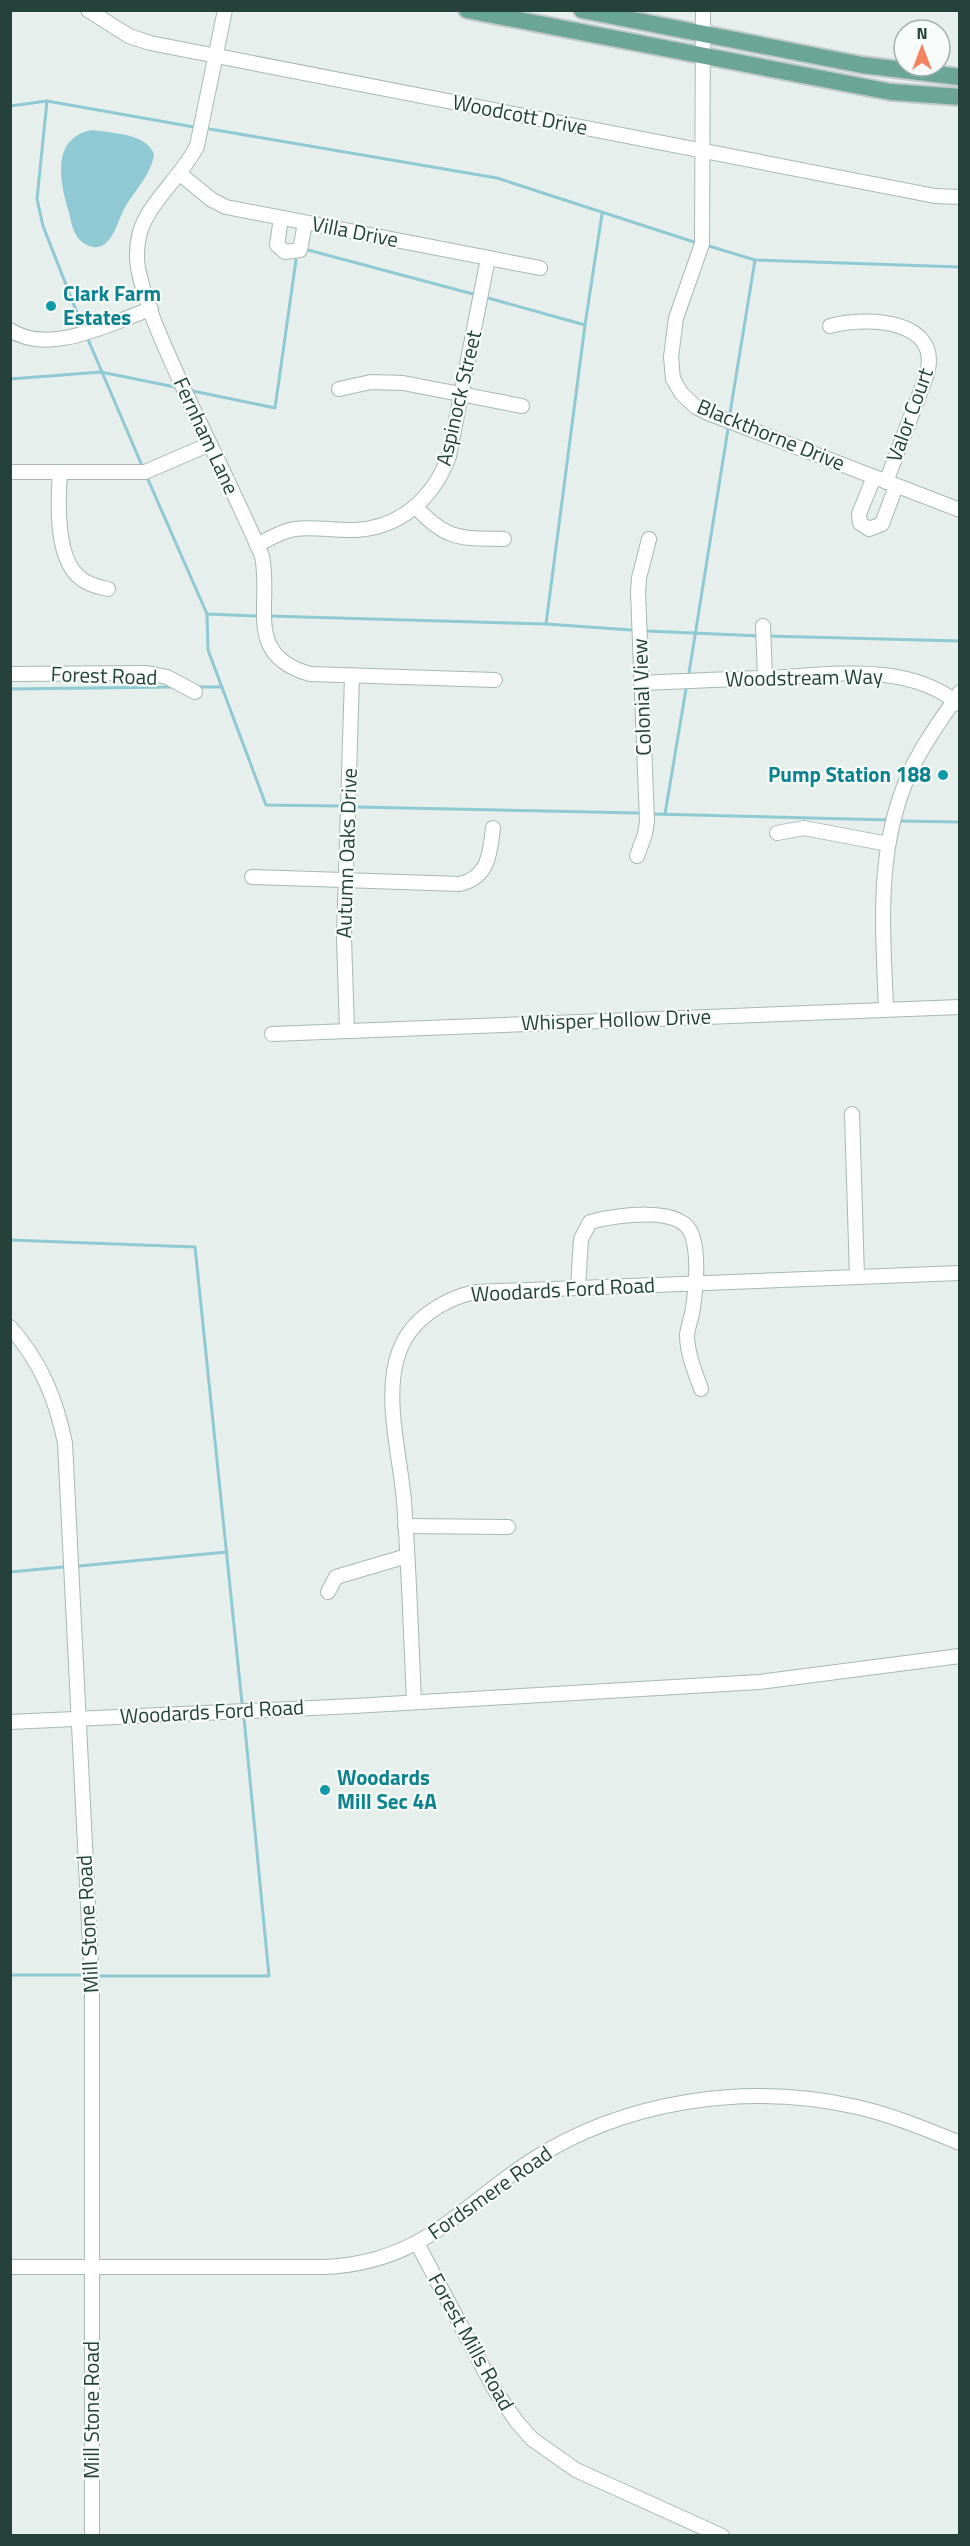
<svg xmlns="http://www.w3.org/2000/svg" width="970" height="2546" font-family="'Titillium Web',sans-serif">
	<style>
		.water { fill: #8ec9d4 }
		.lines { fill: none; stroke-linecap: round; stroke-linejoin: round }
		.stream { stroke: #8ec9d4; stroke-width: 3 }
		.minor-casing { stroke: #a8b8b2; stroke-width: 16 }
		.major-casing { stroke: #c2cac8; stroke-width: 20 }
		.minor { stroke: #fff; stroke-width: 14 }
		.major { stroke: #6aa596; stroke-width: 16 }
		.culture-dot { fill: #0f9aa8; stroke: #f7fbf9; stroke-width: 2 }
		.labels { text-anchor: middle; stroke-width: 4.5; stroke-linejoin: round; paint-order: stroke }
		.street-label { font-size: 21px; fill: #24423a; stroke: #f7fbf9 }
		.culture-label { font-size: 21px; font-weight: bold; fill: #0d838f; stroke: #f7fbf9; text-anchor: start }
	</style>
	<rect width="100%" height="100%" fill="#e6efeb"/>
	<path class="water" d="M 92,130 C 111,133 146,133 154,154 C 152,174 134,191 124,209 C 119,219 115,234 107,242 C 99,251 86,247 79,239 C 72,232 71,219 68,209 C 60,180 51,138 92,130 Z"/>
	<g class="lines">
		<g class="stream">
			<polyline points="47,101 37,199 43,226 83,328"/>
			<polyline points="10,106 47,101 194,127"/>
			<polyline points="210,129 497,178 694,242"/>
			<polyline points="709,246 755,260 960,267"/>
			<polyline points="308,250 473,294"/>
			<polyline points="488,298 585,325"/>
			<polyline points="87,337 143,468"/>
			<polyline points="10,379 101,372 175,387"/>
			<polyline points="193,391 275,408 296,260"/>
			<polyline points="730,413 755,260"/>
			<polyline points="146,475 207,614 208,650 266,805 341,806"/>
			<polyline points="207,614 259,616"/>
			<polyline points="269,616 546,624 631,630"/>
			<polyline points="546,624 585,325 602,214"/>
			<polyline points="647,631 760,636"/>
			<polyline points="766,636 960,641"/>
			<polyline points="689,673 728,429"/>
			<polyline points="195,687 222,687"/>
			<polyline points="10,689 174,687"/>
			<polyline points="356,807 638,813"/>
			<polyline points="654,814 889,820"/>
			<polyline points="665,814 686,689"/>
			<polyline points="898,821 960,822"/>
			<polyline points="10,1240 195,1247 242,1703"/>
			<polyline points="79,1566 227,1552"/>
			<polyline points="10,1572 63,1567"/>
			<polyline points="10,1975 83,1975"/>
			<polyline points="99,1976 269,1976 244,1718"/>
		</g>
		<g class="minor-casing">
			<g id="minor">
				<polyline points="88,10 129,36 150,43 935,196 960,197"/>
				<path d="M 225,10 L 197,146 C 182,176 149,202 140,232 C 137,244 136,256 138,268 C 146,308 165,347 181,383 C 208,441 237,498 262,556 C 272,605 243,655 310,674 L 495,680"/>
				<polyline points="703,10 702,244 676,318 671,357 673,379 682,394 696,407 708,413 960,510"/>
				<polyline points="180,174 212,200 226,207 540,268"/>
				<polyline points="281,218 277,245 285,252 300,250 305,223"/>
				<path d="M 830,326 C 867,316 945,319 926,377 L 886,482"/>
				<path d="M 10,330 C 50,356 110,323 151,309"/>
				<polyline points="339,389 371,382 403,383 522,406"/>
				<polyline points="10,472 145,472 210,444"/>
				<path d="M 60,472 C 58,500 55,555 78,576 C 86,584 97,587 108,589"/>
				<polyline points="874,477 859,514 860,523 869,529 882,524 896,486"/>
				<path d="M 416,507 C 447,541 461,538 504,539"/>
				<path d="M 257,545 C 269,539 281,531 295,529 C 314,526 335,531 355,530 C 401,528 434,497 449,456 L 488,258"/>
				<polyline points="763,626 765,678"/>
				<polyline points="10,674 147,673 167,677 195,692"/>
				<path d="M 641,683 C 684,681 727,679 769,678 C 832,675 906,661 959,704"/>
				<polyline points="777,833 804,828 888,844"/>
				<polyline points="637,856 645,834 647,821 638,592 639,578 649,539"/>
				<path d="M 252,877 L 460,884 C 489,877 490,853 493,828"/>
				<path d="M 886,1009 C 883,928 875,846 911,770 C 924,742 943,717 960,692"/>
				<polyline points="347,1030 344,938 352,676"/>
				<polyline points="272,1034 960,1007"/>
				<polyline points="852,1114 857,1277"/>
				<path d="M 578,1288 L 581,1239 L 590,1222 C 614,1216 682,1204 692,1235 C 699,1256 696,1287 693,1308 C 692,1317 688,1326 687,1335 C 687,1353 695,1372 701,1389"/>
				<path d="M 10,1327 C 41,1362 56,1399 65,1443 L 92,1986 L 92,2536"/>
				<polyline points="405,1526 508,1527"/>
				<polyline points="328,1592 336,1577 407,1556"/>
				<path d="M 414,1702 C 411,1635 409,1568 404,1501 C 400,1454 383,1396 399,1352 C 410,1320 443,1299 475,1292 L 960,1273"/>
				<polyline points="10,1722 354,1706 759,1682 960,1656"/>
				<polyline points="417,2243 496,2392 517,2422 532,2439 576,2470 722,2536"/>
				<path d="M 10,2267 L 324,2267 C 420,2263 456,2211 529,2162 C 624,2100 747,2082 857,2107 C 892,2115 926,2129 960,2143"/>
			</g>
		</g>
		<g class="major-casing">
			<g id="major">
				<polyline points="467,10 891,92 960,97"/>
				<polyline points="582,10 862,65 960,77"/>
			</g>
		</g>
		<use href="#minor" class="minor"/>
		<use href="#major" class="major"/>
	</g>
	<g class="culture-dot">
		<circle cx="51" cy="306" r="6"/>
		<circle cx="943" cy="775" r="6"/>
		<circle cx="325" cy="1790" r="6"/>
	</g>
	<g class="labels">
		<g class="street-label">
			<text transform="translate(520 115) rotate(11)" y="7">Woodcott Drive</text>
			<text transform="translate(355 232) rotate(11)" y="7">Villa Drive</text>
			<text transform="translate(459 398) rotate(-77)" y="7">Aspinock Street</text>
			<text transform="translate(910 415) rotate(-70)" y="7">Valor Court</text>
			<text transform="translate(771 435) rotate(22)" y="7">Blackthorne Drive</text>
			<text transform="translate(206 436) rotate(65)" y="7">Fernham Lane</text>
			<text transform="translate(104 676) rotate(2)" y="7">Forest Road</text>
			<text transform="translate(804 678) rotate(-1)" y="7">Woodstream Way</text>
			<text transform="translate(642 697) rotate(-92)" y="7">Colonial View</text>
			<text transform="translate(347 853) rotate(-88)" y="7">Autumn Oaks Drive</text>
			<text transform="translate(616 1020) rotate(-2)" y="7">Whisper Hollow Drive</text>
			<text transform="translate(563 1290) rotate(-3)" y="7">Woodards Ford Road</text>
			<text transform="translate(212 1712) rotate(-3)" y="7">Woodards Ford Road</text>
			<text transform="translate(88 1924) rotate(-93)" y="7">Mill Stone Road</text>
			<text transform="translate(490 2193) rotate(-35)" y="7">Fordsmere Road</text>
			<text transform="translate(471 2342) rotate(61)" y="7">Forest Mills Road</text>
			<text transform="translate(92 2410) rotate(-90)" y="7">Mill Stone Road</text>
		</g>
		<g class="culture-label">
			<text x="63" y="301">Clark Farm<tspan x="63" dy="24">Estates</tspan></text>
			<text x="931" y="782" text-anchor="end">Pump Station 188</text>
			<text x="337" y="1785">Woodards<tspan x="337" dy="24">Mill Sec 4A</tspan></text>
		</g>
	</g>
	<rect width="970" height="2546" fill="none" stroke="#24423a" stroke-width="24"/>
	<g transform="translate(922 48)"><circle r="28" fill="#f7fbf9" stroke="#a3b1ad" stroke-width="1.5"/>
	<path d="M0-4.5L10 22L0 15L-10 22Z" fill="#f4845f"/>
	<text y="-9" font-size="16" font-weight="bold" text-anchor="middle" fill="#24423a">N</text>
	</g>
</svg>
